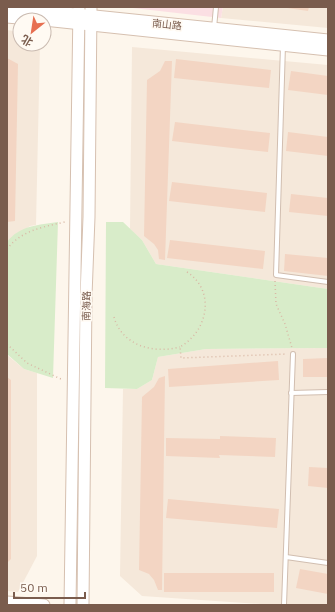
<svg xmlns="http://www.w3.org/2000/svg" width="335" height="612" font-family="'IBM Plex Sans','Noto Sans SC',sans-serif">
	<style>
		.residential { fill: #f5e8da }
		.medical { fill: #fbdfe3 }
		.green { fill: #d8ecc9 }
		.building { fill: #f3d5c3 }
		.lines { fill: none; stroke-linecap: round; stroke-linejoin: round }
		.lane-casing { stroke: #d1beb0; stroke-width: 6 }
		.secondary-casing { stroke: #d6c0b0; stroke-width: 13 }
		.path { stroke: #d9b8a5; stroke-width: 1.5; stroke-dasharray: 1 3; stroke-linecap: butt }
		.lane { stroke: #fff; stroke-width: 4 }
		.secondary { stroke: #fff; stroke-width: 11 }
		.labels { text-anchor: middle; stroke-width: 3.5; stroke-linejoin: round; paint-order: stroke }
		.street-label { font-size: 10px; fill: #7a5c4d; stroke: #fffaf3 }
	</style>
	<rect width="100%" height="100%" fill="#fdf6ec"/>
	<g class="residential">
		<polygon points="223,7 328,7 328,28 221,18"/>
		<polygon points="7,30 20,32 20,44 40,44 36,225 30,226 7,242"/>
		<polygon points="132,47 328,65 328,289 156,264 142,240 130,229"/>
		<polygon points="328,348 328,605 276,605 142,596 120,576 123,389 137,389 152,380 158,357 206,349"/>
		<polygon points="7,355 24,369 37,373 37,556 18,592 7,591"/>
	</g>
	<polygon class="medical" points="124,7 223,7 221,18"/>
	<g class="green">
		<path d="M 58,222 L 53,378 L 24,369 L 7,354 L 7,242 C 20,225 39,225 58,222 Z"/>
		<polygon points="106,222 123,222 142,240 156,264 328,289 328,348 206,349 158,357 152,380 137,389 105,388"/>
	</g>
	<g class="building">
		<polygon points="280,7 309,7 308,11"/>
		<polygon points="7,58 18,64 15,221 7,222"/>
		<polygon points="176,59 271,70 269,88 174,78"/>
		<polygon points="165,61 172,61 165,260 159,259 158,250 154,244 144,236 147,80 160,71"/>
		<polygon points="291,71 328,76 328,95 288,90"/>
		<polygon points="175,122 270,133 268,152 172,141"/>
		<polygon points="288,132 328,137 328,156 286,151"/>
		<polygon points="172,182 267,193 265,212 169,201"/>
		<polygon points="291,194 328,198 328,216 289,212"/>
		<polygon points="170,240 265,251 263,269 167,258"/>
		<polygon points="285,254 328,258 328,276 284,271"/>
		<polygon points="328,358 328,377 303,377 303,359"/>
		<polygon points="278,361 279,380 169,387 168,369"/>
		<polygon points="165,376 162,590 158,590 154,580 149,574 139,570 142,397 154,387 159,378"/>
		<polygon points="7,377 11,380 11,559 7,563"/>
		<polygon points="220,436 276,438 275,457 219,455 220,458 166,456 166,438 220,439"/>
		<polygon points="309,467 328,468 328,488 308,486"/>
		<polygon points="168,499 279,509 277,528 166,518"/>
		<polygon points="300,569 328,574 328,594 296,588"/>
		<rect x="164" y="573" width="110" height="19"/>
	</g>
	<g class="lines">
		<g class="lane-casing">
			<g id="lane">
				<polyline points="214,28 216,7"/>
				<polyline points="283,45 276,275 328,282"/>
				<polyline points="291,393 328,392"/>
				<polyline points="286,557 328,563"/>
				<polyline points="284,605 293,354"/>
			</g>
		</g>
		<g class="secondary-casing">
			<g id="secondary">
				<polyline points="7,7 328,40"/>
				<polyline points="7,17 40,20"/>
				<polyline points="44,20 328,50"/>
				<polyline points="7,602 44,605"/>
				<polyline points="70,605 79,7"/>
				<polyline points="83,605 86,296 89,217 91,7"/>
			</g>
		</g>
		<g class="path">
			<path d="M 7,249 C 22,230 43,227 65,222"/>
			<path d="M 187,272 C 216,291 208,331 180,347 L 181,358 L 287,354"/>
			<polyline points="275,281 276,304 285,324 292,348"/>
			<path d="M 114,317 C 122,346 154,354 180,347"/>
			<polyline points="7,344 27,363 63,380"/>
		</g>
		<use href="#lane" class="lane"/>
		<use href="#secondary" class="secondary"/>
	</g>
	<g class="labels">
		<g class="street-label">
			<text transform="translate(167 24) rotate(6)" y="4">南山路</text>
			<text transform="translate(86 306) rotate(-89)" y="4">南海路</text>
		</g>
	</g>
	<rect width="335" height="612" fill="none" stroke="#7a5c4d" stroke-width="16"/>
	<g transform="translate(32 32) rotate(210)"><circle r="19" fill="#fffaf3" stroke="#cabbb1"/>
	<path d="M0-3L7 15L0 10L-7 15Z" fill="#e76f51"/>
	<text y="-6" font-size="11" font-weight="bold" text-anchor="middle" fill="#7a5c4d">北</text>
	</g>
	<path d="M14 592v6h71v-6" fill="none" stroke="#7a5c4d" stroke-width="2"/>
	<text x="20" y="592" font-size="12" fill="#7a5c4d" stroke="#fffaf3" stroke-width="3" paint-order="stroke">50 m</text>
</svg>
